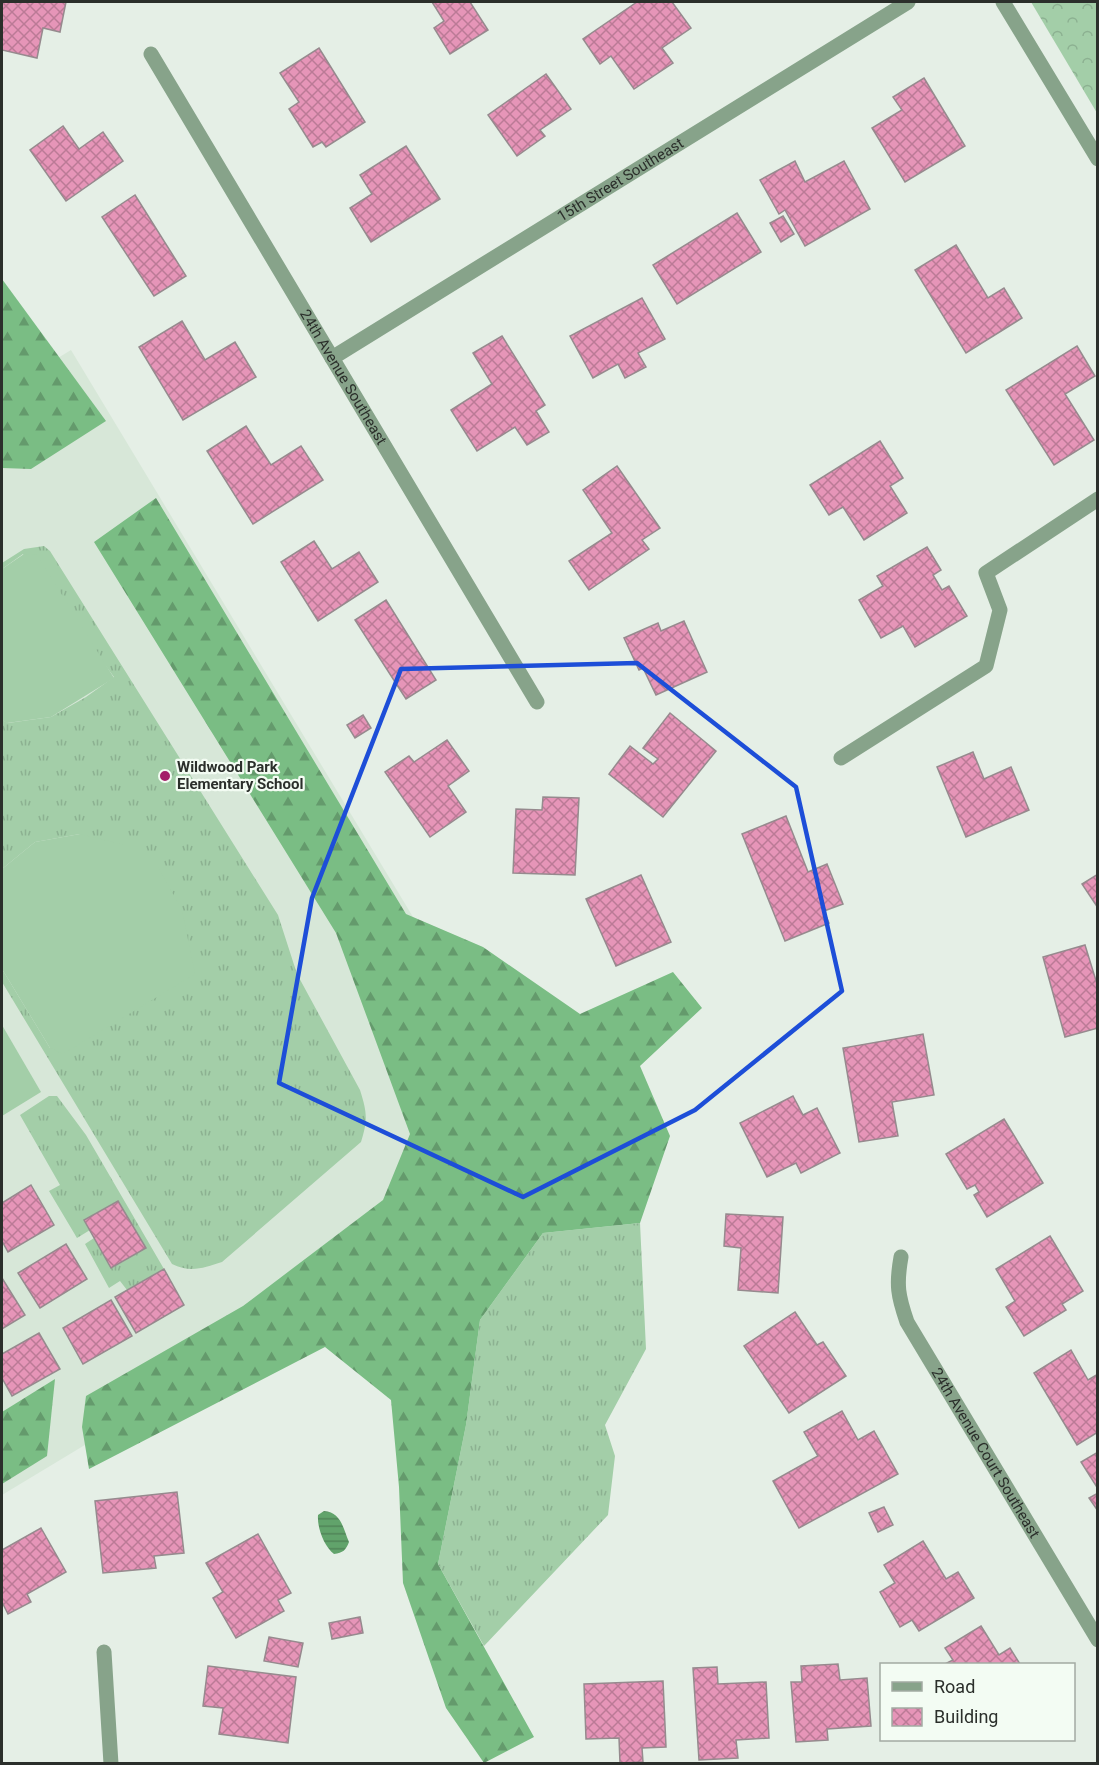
<svg xmlns="http://www.w3.org/2000/svg" width="1099" height="1765" font-family="Roboto,sans-serif">
	<style>
		.built { fill: #d7e7d8 }
		.grass { fill: url(#grass-tufts) }
		.forest { fill: url(#forest-firs) }
		.park { fill: url(#park-crowns) }
		.pitch { fill: #a3cea8 }
		.water { fill: url(#water-rules) }
		.building { fill: url(#building-cross-hatch); stroke: #968a8e; stroke-width: 1.5 }
		.lines { fill: none; stroke-linecap: round; stroke-linejoin: round }
		.minor { stroke: #87a38a; stroke-width: 15 }
		.marked { fill: none; stroke: #1d4ed8; stroke-width: 4.5; stroke-linejoin: round }
		.poi-dot { fill: #a31d69; stroke: #f3fcf3; stroke-width: 2 }
		.labels { text-anchor: middle; stroke-width: 4.5; stroke-linejoin: round; paint-order: stroke }
		.street-label { font-size: 15px; fill: #2b2f2b; stroke: #f3fcf3 }
		.poi-label { font-size: 15px; font-weight: bold; fill: #2b2f2b; stroke: #f3fcf3; text-anchor: start }
	</style>
	<defs>
		<pattern id="grass-tufts" width="24" height="20" patternUnits="userSpaceOnUse" patternTransform="scale(1.5)"><rect width="24" height="20" fill="#a3cea8"/><path d="M3 7l-1-3M5 7V3M7 7l1-3M15 17l-1-3M17 17v-4M19 17l1-3" fill="none" stroke="#8cb191"/></pattern>
		<pattern id="forest-firs" width="22" height="20" patternUnits="userSpaceOnUse" patternTransform="scale(1.5)"><rect width="22" height="20" fill="#7abd84"/><path d="M5 1l3.5 6h-7zM16 11l3.5 6h-7z" fill="#649a6c"/></pattern>
		<pattern id="park-crowns" width="20" height="18" patternUnits="userSpaceOnUse" patternTransform="scale(1.5)"><rect width="20" height="18" fill="#a3cea8"/><path d="M2 6a3 3 0 1 1 6 0M12 15a3 3 0 1 1 6 0" fill="none" stroke="#8cb191"/></pattern>
		<pattern id="water-rules" width="6" height="5" patternUnits="userSpaceOnUse" patternTransform="scale(1.5)"><rect width="6" height="5" fill="#61a36b"/><path d="M0 2.5h6" fill="none" stroke="#508558"/></pattern>
		<pattern id="building-cross-hatch" width="8" height="8" patternUnits="userSpaceOnUse" patternTransform="scale(1.5)"><rect width="8" height="8" fill="#e695b8"/><path d="M0 0l8 8M0 8l8-8" fill="none" stroke="#bb7a96"/></pattern>
	</defs>
	<rect width="100%" height="100%" fill="#e5efe6"/>
	<polygon class="built" points="71,350 559,1159 2,1495 2,392"/>
	<g class="grass">
		<path d="M 44,546 L 50,551 L 278,915 L 297,974 L 360,1090 C 367,1112 368,1120 361,1142 L 222,1262 C 204,1268 190,1273 172,1264 L 2,982 L 2,969 L 50,1048 L 80,834 L 35,842 L 2,869 L 2,720 L 8,723 L 51,717 L 86,697 L 114,677 L 23,554 L 2,569 L 2,563 L 24,549 Z"/>
		<polygon points="49,1096 57,1096 86,1135 164,1269 127,1290 120,1281 109,1288 85,1244 94,1238 112,1268 145,1248 118,1201 84,1220 90,1230 77,1238 49,1191 60,1185 20,1115"/>
		<polygon points="640,1223 646,1349 605,1425 615,1456 608,1515 484,1646 438,1564 466,1425 480,1320 543,1233"/>
	</g>
	<g class="forest">
		<polygon points="2,279 106,421 31,469 2,468"/>
		<polygon points="156,498 406,914 483,947 580,1014 673,972 702,1008 640,1066 670,1136 640,1223 543,1233 480,1320 466,1425 438,1564 534,1737 484,1763 446,1708 403,1583 399,1487 391,1400 325,1347 89,1469 82,1427 86,1396 243,1306 383,1200 410,1134 336,933 94,542"/>
		<polygon points="55,1379 47,1456 2,1484 2,1412"/>
	</g>
	<polygon class="park" points="1031,2 1097,2 1097,113"/>
	<g class="pitch">
		<polygon points="24,554 37,555 114,678 51,717 7,723 2,720 2,569"/>
		<polygon points="80,834 125,845 158,867 182,910 195,974 63,1054 50,1048 2,969 2,869 35,842"/>
		<polygon points="2,1025 41,1092 2,1116"/>
	</g>
	<path class="water" d="M 324,1511 C 341,1512 343,1528 349,1542 C 346,1550 343,1553 334,1554 C 324,1546 317,1528 318,1515 Z"/>
	<g class="building">
		<polygon points="2,2 66,2 60,32 43,28 37,58 2,50"/>
		<polygon points="432,2 470,2 488,30 450,54 434,28 444,21"/>
		<polygon points="637,2 672,2 691,28 662,48 673,63 634,89 611,56 600,64 583,39"/>
		<polygon points="319,48 365,122 326,147 322,142 313,147 289,109 299,102 280,73"/>
		<polygon points="546,74 571,109 540,130 545,136 517,156 488,115"/>
		<polygon points="924,78 965,146 905,182 872,128 902,110 893,97"/>
		<polygon points="63,126 79,149 103,132 123,161 66,201 30,150"/>
		<polygon points="406,146 440,199 371,242 350,208 372,194 360,175"/>
		<polygon points="795,161 805,182 844,161 870,209 805,246 785,210 779,214 760,180"/>
		<polygon points="135,195 186,276 154,296 102,217"/>
		<polygon points="737,213 761,252 677,304 653,265"/>
		<polygon points="783,216 794,234 781,242 770,223"/>
		<polygon points="956,245 988,298 1004,288 1022,318 966,353 915,270"/>
		<polygon points="642,298 665,339 638,353 646,367 625,378 618,364 593,378 570,336"/>
		<polygon points="182,321 205,360 235,342 256,377 183,420 139,347"/>
		<polygon points="502,336 545,405 536,411 549,432 527,445 515,427 477,451 451,410 492,384 473,353"/>
		<polygon points="1077,346 1095,376 1065,394 1094,440 1054,465 1006,390"/>
		<polygon points="246,426 271,465 301,446 323,480 253,524 207,451"/>
		<polygon points="880,441 903,478 890,486 907,513 864,540 843,507 829,515 810,485"/>
		<polygon points="617,466 660,528 642,540 649,549 589,590 569,561 612,533 583,490"/>
		<polygon points="314,541 332,569 359,552 378,582 318,621 281,562"/>
		<polygon points="927,547 941,570 933,575 942,590 949,586 967,616 915,647 903,626 881,638 859,600 883,586 877,576"/>
		<polygon points="386,600 436,680 406,699 355,620"/>
		<polygon points="684,621 707,672 656,695 643,668 639,670 624,638 658,623 661,631"/>
		<polygon points="670,713 716,751 663,817 609,774 630,746 653,764 658,759 643,748"/>
		<polygon points="363,715 371,728 355,738 347,725"/>
		<polygon points="447,740 469,771 448,786 466,812 430,837 385,772 409,756 414,762"/>
		<polygon points="973,752 984,779 1011,767 1029,810 966,837 937,767"/>
		<polygon points="543,797 579,798 575,875 513,873 516,809 542,810"/>
		<polygon points="786,816 808,872 827,864 843,904 824,911 829,923 785,941 742,834"/>
		<polygon points="1098,874 1098,908 1082,884"/>
		<polygon points="641,875 671,942 616,966 586,899"/>
		<polygon points="1085,945 1098,987 1098,1028 1065,1037 1043,957"/>
		<polygon points="923,1034 934,1095 892,1102 898,1136 859,1142 843,1048"/>
		<polygon points="793,1096 803,1115 817,1108 840,1153 801,1173 796,1163 767,1177 740,1123"/>
		<polygon points="1004,1119 1043,1183 987,1217 974,1195 979,1192 975,1185 967,1189 946,1154"/>
		<polygon points="31,1185 54,1225 8,1252 2,1241 2,1203"/>
		<polygon points="118,1201 146,1248 111,1268 84,1220"/>
		<polygon points="726,1214 783,1217 778,1293 738,1290 741,1248 724,1246"/>
		<polygon points="1050,1236 1083,1291 1062,1304 1066,1310 1024,1336 1006,1307 1015,1301 996,1269"/>
		<polygon points="66,1244 87,1279 40,1308 18,1273"/>
		<polygon points="164,1269 184,1305 136,1333 115,1297"/>
		<polygon points="2,1278 25,1315 2,1329"/>
		<polygon points="111,1300 132,1336 83,1364 63,1328"/>
		<polygon points="795,1312 817,1345 823,1342 846,1376 789,1413 744,1346"/>
		<polygon points="39,1333 60,1369 12,1396 2,1378 2,1354"/>
		<polygon points="1071,1350 1088,1380 1098,1374 1098,1432 1077,1445 1034,1373"/>
		<polygon points="842,1411 858,1440 874,1431 898,1474 799,1528 773,1481 818,1456 804,1432"/>
		<polygon points="1098,1452 1098,1489 1081,1462"/>
		<polygon points="177,1492 184,1553 154,1556 156,1568 103,1573 95,1501"/>
		<polygon points="1098,1493 1098,1511 1089,1498"/>
		<polygon points="884,1507 893,1525 878,1532 869,1513"/>
		<polygon points="41,1528 66,1572 27,1594 31,1602 8,1614 2,1602 2,1550"/>
		<polygon points="258,1534 291,1593 278,1600 284,1611 236,1638 213,1598 223,1592 206,1563"/>
		<polygon points="923,1541 946,1579 958,1572 974,1598 919,1631 912,1620 900,1627 880,1592 895,1583 884,1565"/>
		<polygon points="360,1617 363,1633 332,1639 329,1623"/>
		<polygon points="981,1626 999,1655 1010,1648 1020,1664 945,1664 953,1660 945,1648"/>
		<polygon points="269,1637 303,1643 298,1667 264,1661"/>
		<polygon points="838,1664 840,1680 867,1678 871,1726 827,1729 828,1740 796,1742 791,1682 802,1682 801,1666"/>
		<polygon points="208,1666 296,1677 288,1743 219,1734 223,1708 203,1706"/>
		<polygon points="717,1667 718,1684 766,1682 769,1738 736,1740 738,1758 699,1760 693,1668"/>
		<polygon points="663,1681 666,1747 642,1748 643,1762 620,1763 619,1738 586,1739 584,1684"/>
	</g>
	<g class="lines">
		<g class="minor">
			<polyline points="1003,2 1098,159"/>
			<path id="s1" d="M 151,54 L 537,702"/>
			<path id="s2" d="M 332,358 L 908,2"/>
			<polyline points="841,758 986,666 1000,610 986,573 1098,499"/>
			<path id="s3" d="M 901,1257 C 896,1285 898,1296 907,1322 L 1098,1640"/>
			<polyline points="104,1652 111,1764"/>
		</g>
	</g>
	<path class="marked" d="M 637,663 L 796,787 L 842,991 L 695,1110 L 523,1197 L 279,1083 L 312,898 L 401,669 Z"/>
	<circle class="poi-dot" cx="165" cy="776" r="6"/>
	<g class="labels">
		<g class="street-label">
			<text dy="5" stroke="none"><textPath href="#s2" startOffset="339">15th Street Southeast</textPath></text>
			<text dy="5" stroke="none"><textPath href="#s1" startOffset="376">24th Avenue Southeast</textPath></text>
			<text dy="5" stroke="none"><textPath href="#s3" startOffset="219">24th Avenue Court Southeast</textPath></text>
		</g>
		<g class="poi-label">
			<text x="177" y="772">Wildwood Park<tspan x="177" dy="17">Elementary School</tspan></text>
		</g>
	</g>
	<rect width="1099" height="1765" fill="none" stroke="#2b2f2b" stroke-width="6"/>
	<rect x="880" y="1663" width="195" height="78" fill="#f3fcf3" stroke="#a3aaa3" stroke-width="1.5"/>
	<rect x="892" y="1682" width="30" height="9" fill="#87a38a" stroke="#a3aaa3" stroke-width="1.5"/>
	<text x="934" y="1693" font-size="18" fill="#2b2f2b">Road</text>
	<rect x="892" y="1708" width="30" height="18" fill="url(#building-cross-hatch)" stroke="#a3aaa3" stroke-width="1.5"/>
	<text x="934" y="1723" font-size="18" fill="#2b2f2b">Building</text>
</svg>
